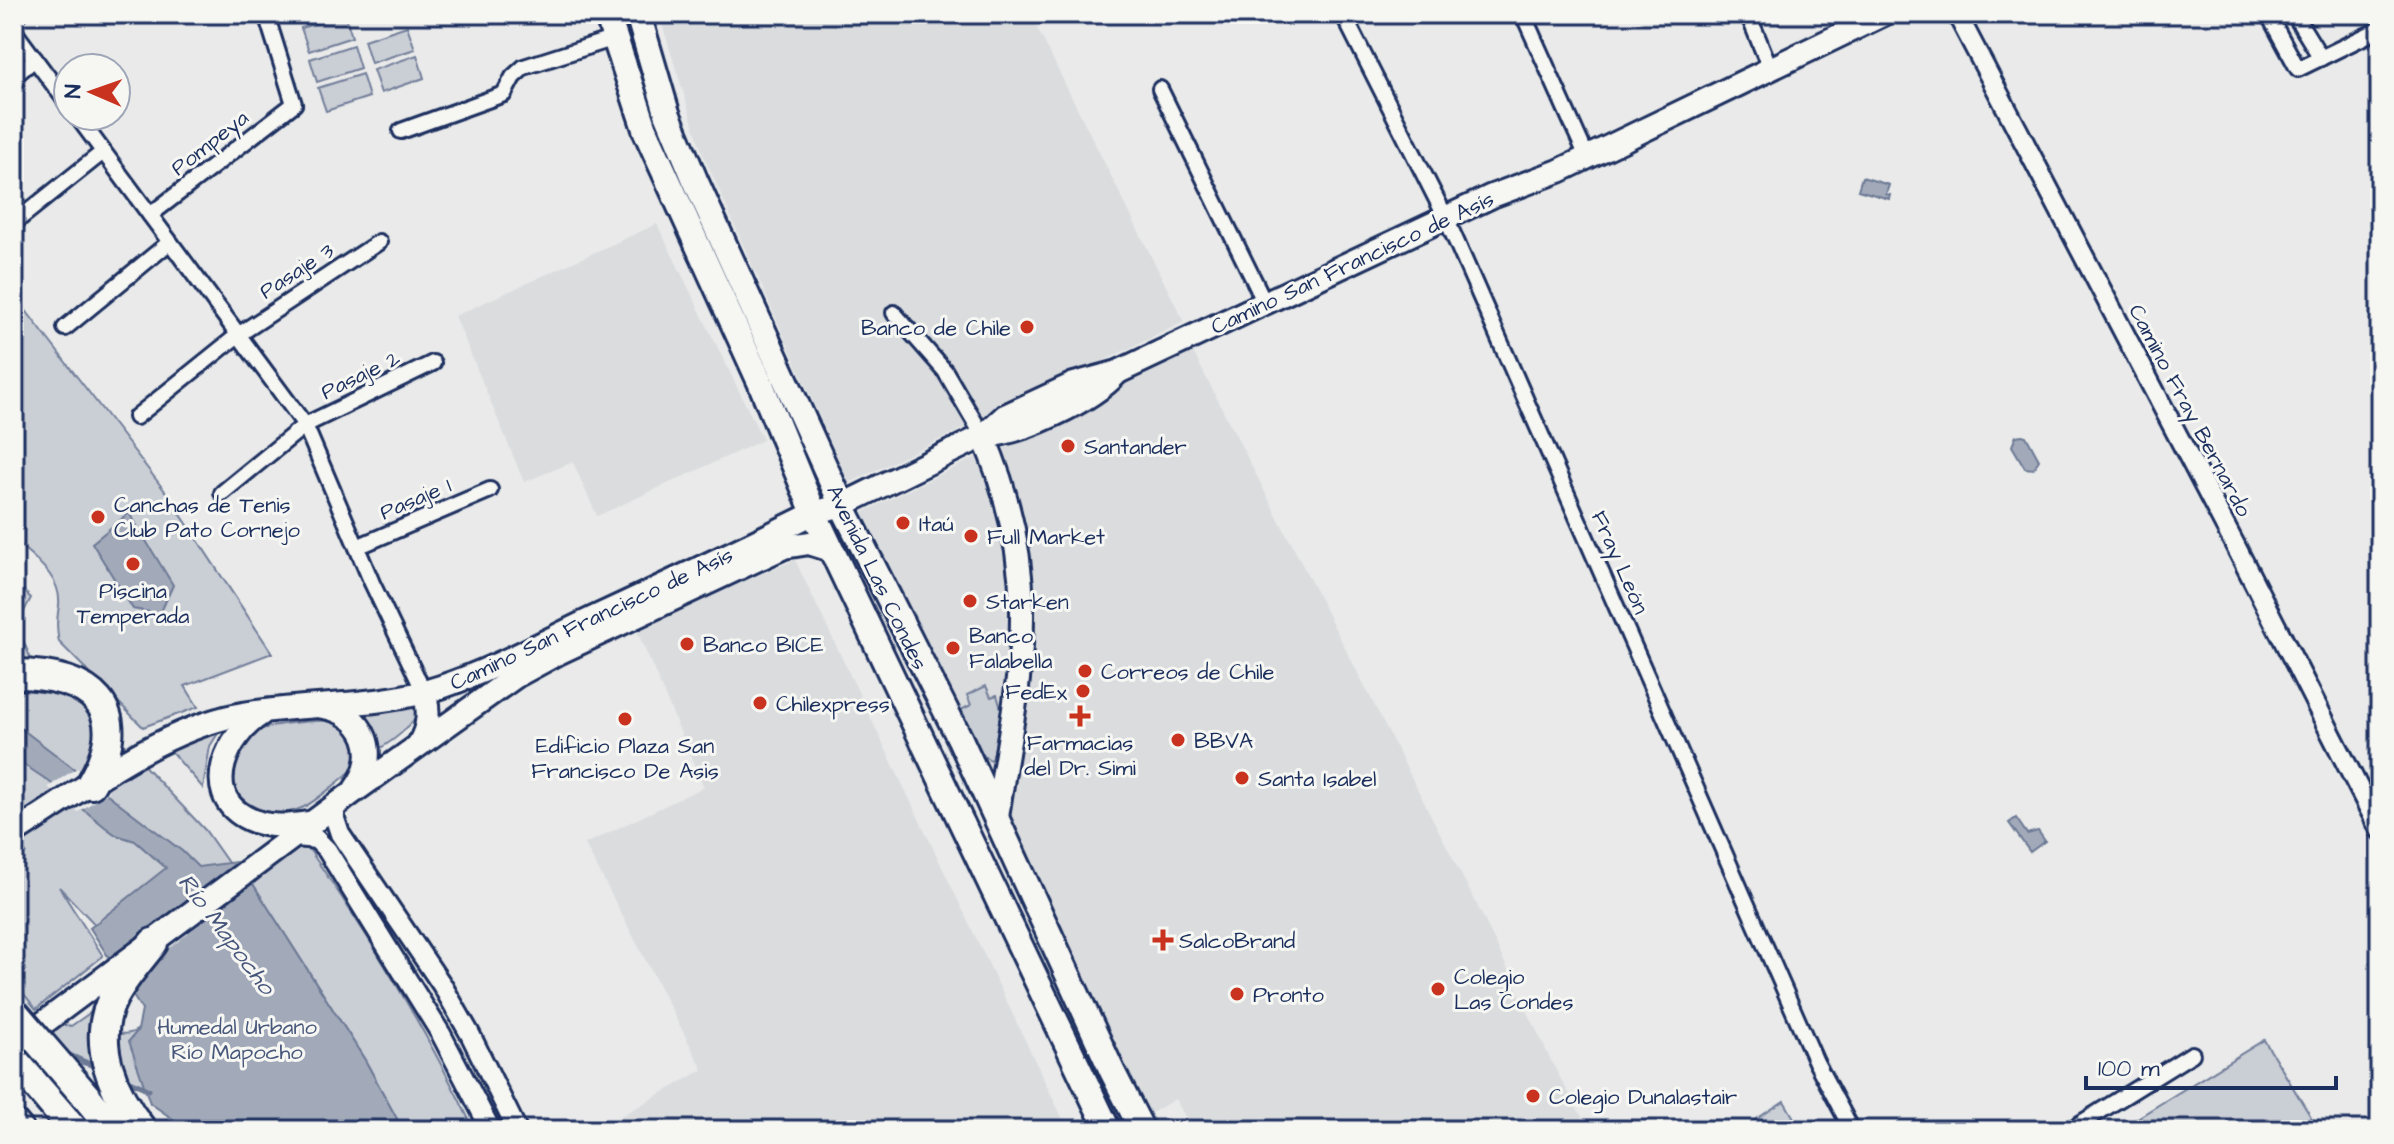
<svg xmlns="http://www.w3.org/2000/svg" width="2394" height="1144" font-family="'Architects Daughter',sans-serif">
	<style>
		.built { fill: #dadcde }
		.green { fill: #caced5; stroke: #727e9a; stroke-width: 2 }
		.water { fill: #a2aaba; stroke: #6c7995; stroke-width: 2 }
		.pier { fill: #e9eae9 }
		.lines { fill: none; stroke-linecap: round; stroke-linejoin: round }
		.stream { stroke: #6c7995; stroke-width: 5 }
		.minor-casing { stroke: #1b2f5e; stroke-width: 20 }
		.tertiary-casing { stroke: #1b2f5e; stroke-width: 24 }
		.secondary-casing { stroke: #1b2f5e; stroke-width: 28 }
		.primary-casing { stroke: #1b2f5e; stroke-width: 30 }
		.motorway-casing { stroke: #1b2f5e; stroke-width: 34 }
		.minor { stroke: #f6f6f2; stroke-width: 14 }
		.tertiary { stroke: #f6f6f2; stroke-width: 18 }
		.secondary { stroke: #f6f6f2; stroke-width: 22 }
		.primary { stroke: #f6f6f2; stroke-width: 24 }
		.motorway { stroke: #f6f6f2; stroke-width: 28 }
		.motorway-bridge-casing { stroke: #1b2f5e; stroke-width: 34; stroke-linecap: butt }
		.motorway-bridge { stroke: #f6f6f2; stroke-width: 28 }
		.poi-dot { fill: #c8321e; stroke: #f6f6f2; stroke-width: 3 }
		.labels { text-anchor: middle; stroke-width: 6; stroke-linejoin: round; paint-order: stroke }
		.street-label { font-size: 22px; fill: #1b2f5e; stroke: #f6f6f2 }
		.poi-label { font-size: 22px; fill: #1b2f5e; stroke: #f6f6f2; text-anchor: start }
		.park-label { font-size: 22px; fill: #47577c; stroke: #f6f6f2 }
		.water-label { font-size: 24px; font-style: italic; fill: #44547a; stroke: #f6f6f2 }
	</style>
	<rect width="100%" height="100%" fill="#e9eae9"/>
	<filter id="ink" filterUnits="userSpaceOnUse"><feTurbulence type="fractalNoise" baseFrequency=".0125" numOctaves="2"/><feDisplacementMap in="SourceGraphic" scale="16" xChannelSelector="R" yChannelSelector="G"/><feConvolveMatrix kernelMatrix="1 2 1 2 8 2 1 2 1" color-interpolation-filters="sRGB"/></filter>
	<g filter="url(#ink)">
		<g class="built">
			<polygon points="685,14 1030,14 1184,322 849,483 702,152 662,24"/>
			<polygon points="657,224 763,440 597,516 573,462 524,482 455,316"/>
			<polygon points="1193,352 1482,915 1552,1063 1589,1130 1193,1130 1175,1099 1148,1115 859,514"/>
			<polygon points="795,560 1068,1130 596,1130 703,1070 585,844 704,787 635,626"/>
		</g>
		<g class="green">
			<polygon points="345,14 352,37 309,51 301,28"/>
			<polygon points="407,26 415,49 371,63 364,40"/>
			<polygon points="353,45 360,68 317,82 310,59"/>
			<polygon points="417,55 424,78 381,93 373,70"/>
			<polygon points="362,74 369,97 326,111 318,88"/>
			<path d="M 14,295 L 168,495 L 272,653 L 185,686 L 198,707 L 143,727 L 59,642 C 56,628 57,619 59,605 C 62,576 32,557 14,540 Z"/>
			<path d="M 14,582 L 31,598 L 22,615 L 22,638 L 33,664 L 118,738 L 205,830 L 250,894 L 160,1092 L 103,1069 L 104,1085 L 90,1066 L 14,1047 L 45,1023 L 71,1026 L 97,1008 L 96,1029 C 120,1035 136,1040 151,1015 L 108,938 L 59,887 L 103,956 L 36,1009 L 14,982 L 14,860 L 26,853 L 14,841 Z"/>
			<polygon points="986,686 991,697 997,695 1001,709 993,758 990,760 983,755 961,710 971,705 967,695"/>
			<path d="M 415,704 L 420,708 C 413,726 396,739 379,749 L 372,730 L 359,712 L 378,712 Z"/>
			<path d="M 329,720 C 347,726 367,742 356,765 C 351,773 314,802 304,807 C 295,811 284,814 275,813 C 239,807 219,783 241,750 C 244,745 248,738 252,735 C 267,722 309,722 329,720 Z"/>
			<polygon points="222,727 210,746 203,788 168,748"/>
			<path d="M 300,848 L 309,849 C 373,941 426,1029 474,1130 L 403,1130 L 365,1060 L 253,884 L 291,851 Z"/>
			<polygon points="2264,1040 2319,1130 2118,1130"/>
			<polygon points="1784,1101 1801,1130 1740,1130"/>
		</g>
		<g class="water">
			<polygon points="1862,177 1889,185 1886,194 1890,195 1889,199 1858,190"/>
			<polygon points="2022,435 2026,436 2039,460 2033,469 2025,468 2012,446 2016,436"/>
			<polygon points="129,513 173,585 160,614 133,609 92,543"/>
			<polygon points="14,723 182,851 198,867 236,862 253,884 365,1060 403,1130 189,1130 150,1103 129,1041 138,1030 142,1010 90,928 166,868 135,841 116,835 105,827 47,780 14,758"/>
			<polygon points="2016,818 2027,834 2038,831 2045,841 2030,852 2009,823"/>
		</g>
		<g class="pier">
			<polygon points="77,768 109,792 78,812 48,787"/>
			<polygon points="239,860 255,880 152,962 129,995 106,960"/>
		</g>
		<g class="lines">
			<g class="stream">
				<polyline points="63,1052 97,1067"/>
				<polyline points="125,1079 149,1090"/>
				<polyline points="165,1125 172,1130"/>
			</g>
			<g class="minor-casing">
				<g id="minor">
					<polyline points="1343,14 1446,218 1816,1062 1852,1130"/>
					<polyline points="1523,14 1587,157"/>
					<polyline points="1748,14 1770,68"/>
					<polyline points="2268,14 2298,69 2380,29"/>
					<polyline points="2294,14 2321,58"/>
					<polyline points="14,17 19,14"/>
					<polyline points="14,31 68,104"/>
					<polyline points="14,76 35,59"/>
					<polyline points="1160,89 1265,303"/>
					<polyline points="77,116 305,425 372,583 424,692"/>
					<polyline points="401,131 504,94 513,77 524,67 615,38"/>
					<polyline points="150,215 294,104 266,14"/>
					<polyline points="14,223 103,152"/>
					<polyline points="894,313 945,371 983,436"/>
					<polyline points="65,328 170,242"/>
					<polyline points="136,417 238,335 379,242"/>
					<polyline points="222,493 305,425 433,363"/>
					<polyline points="357,547 490,490"/>
					<polyline points="2070,1130 2192,1054"/>
				</g>
			</g>
			<g class="tertiary-casing">
				<g id="tertiary">
					<polyline points="1957,14 2235,545 2380,830"/>
					<polyline points="335,806 335,819 340,834 442,985 470,1034 517,1130"/>
					<polyline points="296,837 316,839 327,850 441,1034 491,1130"/>
				</g>
			</g>
			<g class="secondary-casing">
				<g id="secondary">
					<path d="M 983,436 C 1007,491 1021,550 1022,610 C 1023,679 1006,750 997,818"/>
					<path d="M 983,436 C 1021,434 1091,402 1117,373"/>
					<path d="M 323,707 C 366,714 381,754 355,789"/>
					<path d="M 261,714 C 228,734 200,792 245,817 C 266,829 291,826 314,822"/>
					<path d="M 419,744 C 429,727 430,711 424,692"/>
					<path d="M 14,833 C 82,790 158,731 238,715 C 305,702 376,709 441,687 C 495,669 545,641 596,617 C 669,583 742,549 814,513 L 842,505 L 950,452 L 983,436 L 1005,416 L 1074,384 L 1118,372 L 1492,196 L 1559,171 L 1884,14"/>
					<polyline points="14,1045 352,793 516,676 560,652 784,547 809,543 831,550"/>
				</g>
			</g>
			<g class="primary-casing">
				<g id="primary">
					<polyline points="607,14 646,132 760,382 814,513 1108,1130"/>
					<polyline points="638,14 667,113 695,180 842,505 960,739 1112,1071 1142,1130"/>
				</g>
			</g>
			<g class="motorway-casing">
				<g id="motorway">
					<path d="M 14,674 C 91,674 135,708 91,784"/>
					<polyline points="14,1058 74,1130"/>
					<polyline points="89,1100 113,1130"/>
					<polyline points="14,1124 19,1130"/>
					<path d="M 142,1130 C 114,1094 90,1043 113,998 C 123,978 139,961 153,943"/>
				</g>
			</g>
			<use href="#minor" class="minor"/>
			<use href="#tertiary" class="tertiary"/>
			<use href="#secondary" class="secondary"/>
			<use href="#primary" class="primary"/>
			<use href="#motorway" class="motorway"/>
			<g class="motorway-bridge-casing">
				<polyline id="motorway-bridge" points="14,1013 89,1100"/>
			</g>
			<use href="#motorway-bridge" class="motorway-bridge"/>
		</g>
	</g>
	<g class="poi-dot">
		<circle cx="1027" cy="327" r="8"/>
		<circle cx="1068" cy="446" r="8"/>
		<circle cx="98" cy="517" r="8"/>
		<circle cx="903" cy="523" r="8"/>
		<circle cx="971" cy="536" r="8"/>
		<circle cx="133" cy="564" r="8"/>
		<circle cx="970" cy="601" r="8"/>
		<circle cx="687" cy="644" r="8"/>
		<circle cx="953" cy="648" r="8"/>
		<circle cx="1085" cy="671" r="8"/>
		<circle cx="1083" cy="691" r="8"/>
		<circle cx="760" cy="703" r="8"/>
		<path d="M1076 704h8v8h8v8h-8v8h-8v-8h-8v-8h8z"/>
		<circle cx="625" cy="719" r="8"/>
		<circle cx="1178" cy="740" r="8"/>
		<circle cx="1242" cy="778" r="8"/>
		<path d="M1159 928h8v8h8v8h-8v8h-8v-8h-8v-8h8z"/>
		<circle cx="1438" cy="989" r="8"/>
		<circle cx="1237" cy="994" r="8"/>
		<circle cx="1533" cy="1096" r="8"/>
	</g>
	<g class="labels">
		<g class="street-label">
			<text transform="translate(209 142) rotate(-38)" y="8">Pompeya</text>
			<text transform="translate(1352 262) rotate(-25)" y="8">Camino San Francisco de Asís</text>
			<text transform="translate(296 270) rotate(-33)" y="8">Pasaje 3</text>
			<text transform="translate(360 374) rotate(-26)" y="8">Pasaje 2</text>
			<text transform="translate(2191 410) rotate(62)" y="8">Camino Fray Bernardo</text>
			<text transform="translate(415 498) rotate(-23)" y="8">Pasaje 1</text>
			<text transform="translate(1621 562) rotate(66)" y="8">Fray León</text>
			<text transform="translate(878 577) rotate(64)" y="8">Avenida Las Condes</text>
			<text transform="translate(591 618) rotate(-25)" y="8">Camino San Francisco de Asís</text>
		</g>
		<g class="poi-label">
			<text x="1011" y="335" text-anchor="end">Banco de Chile</text>
			<text x="1084" y="454">Santander</text>
			<text x="114" y="512">Canchas de Tenis<tspan x="114" dy="25">Club Pato Cornejo</tspan></text>
			<text x="919" y="531">Itaú</text>
			<text x="987" y="544">Full Market</text>
			<text x="133" y="598" text-anchor="middle">Piscina<tspan x="133" dy="25">Temperada</tspan></text>
			<text x="986" y="609">Starken</text>
			<text x="969" y="643">Banco<tspan x="969" dy="25">Falabella</tspan></text>
			<text x="703" y="652">Banco BICE</text>
			<text x="1101" y="679">Correos de Chile</text>
			<text x="1067" y="699" text-anchor="end">FedEx</text>
			<text x="776" y="711">Chilexpress</text>
			<text x="1194" y="748">BBVA</text>
			<text x="1080" y="750" text-anchor="middle">Farmacias<tspan x="1080" dy="25">del Dr. Simi</tspan></text>
			<text x="625" y="753" text-anchor="middle">Edificio Plaza San<tspan x="625" dy="25">Francisco De Asis</tspan></text>
			<text x="1258" y="786">Santa Isabel</text>
			<text x="1179" y="948">SalcoBrand</text>
			<text x="1454" y="984">Colegio<tspan x="1454" dy="25">Las Condes</tspan></text>
			<text x="1253" y="1002">Pronto</text>
			<text x="1549" y="1104">Colegio Dunalastair</text>
		</g>
		<g class="park-label">
			<text x="237" y="1034">Humedal Urbano<tspan x="237" dy="25">Río Mapocho</tspan></text>
		</g>
		<g class="water-label">
			<text transform="translate(227 934) rotate(53)" y="8">Río Mapocho</text>
		</g>
	</g>
	<rect width="2394" height="1144" fill="none" stroke="#f6f6f2" stroke-width="48"/>
	<rect x="24" y="24" width="2346" height="1096" fill="none" stroke="#1b2f5e" stroke-width="3" filter="url(#ink)"/>
	<g transform="translate(92 92) rotate(272)"><circle r="38" fill="#f6f6f2" stroke="#9ea6b7" stroke-width="2"/>
	<path d="M0-6L14 30L0 20L-14 30Z" fill="#c8321e"/>
	<text y="-12" font-size="22" font-weight="bold" text-anchor="middle" fill="#1b2f5e">N</text>
	</g>
	<path d="M2086 1076v12h250v-12" fill="none" stroke="#1b2f5e" stroke-width="4"/>
	<text x="2098" y="1076" font-size="24" fill="#1b2f5e" stroke="#f6f6f2" stroke-width="6" paint-order="stroke">100 m</text>
</svg>
